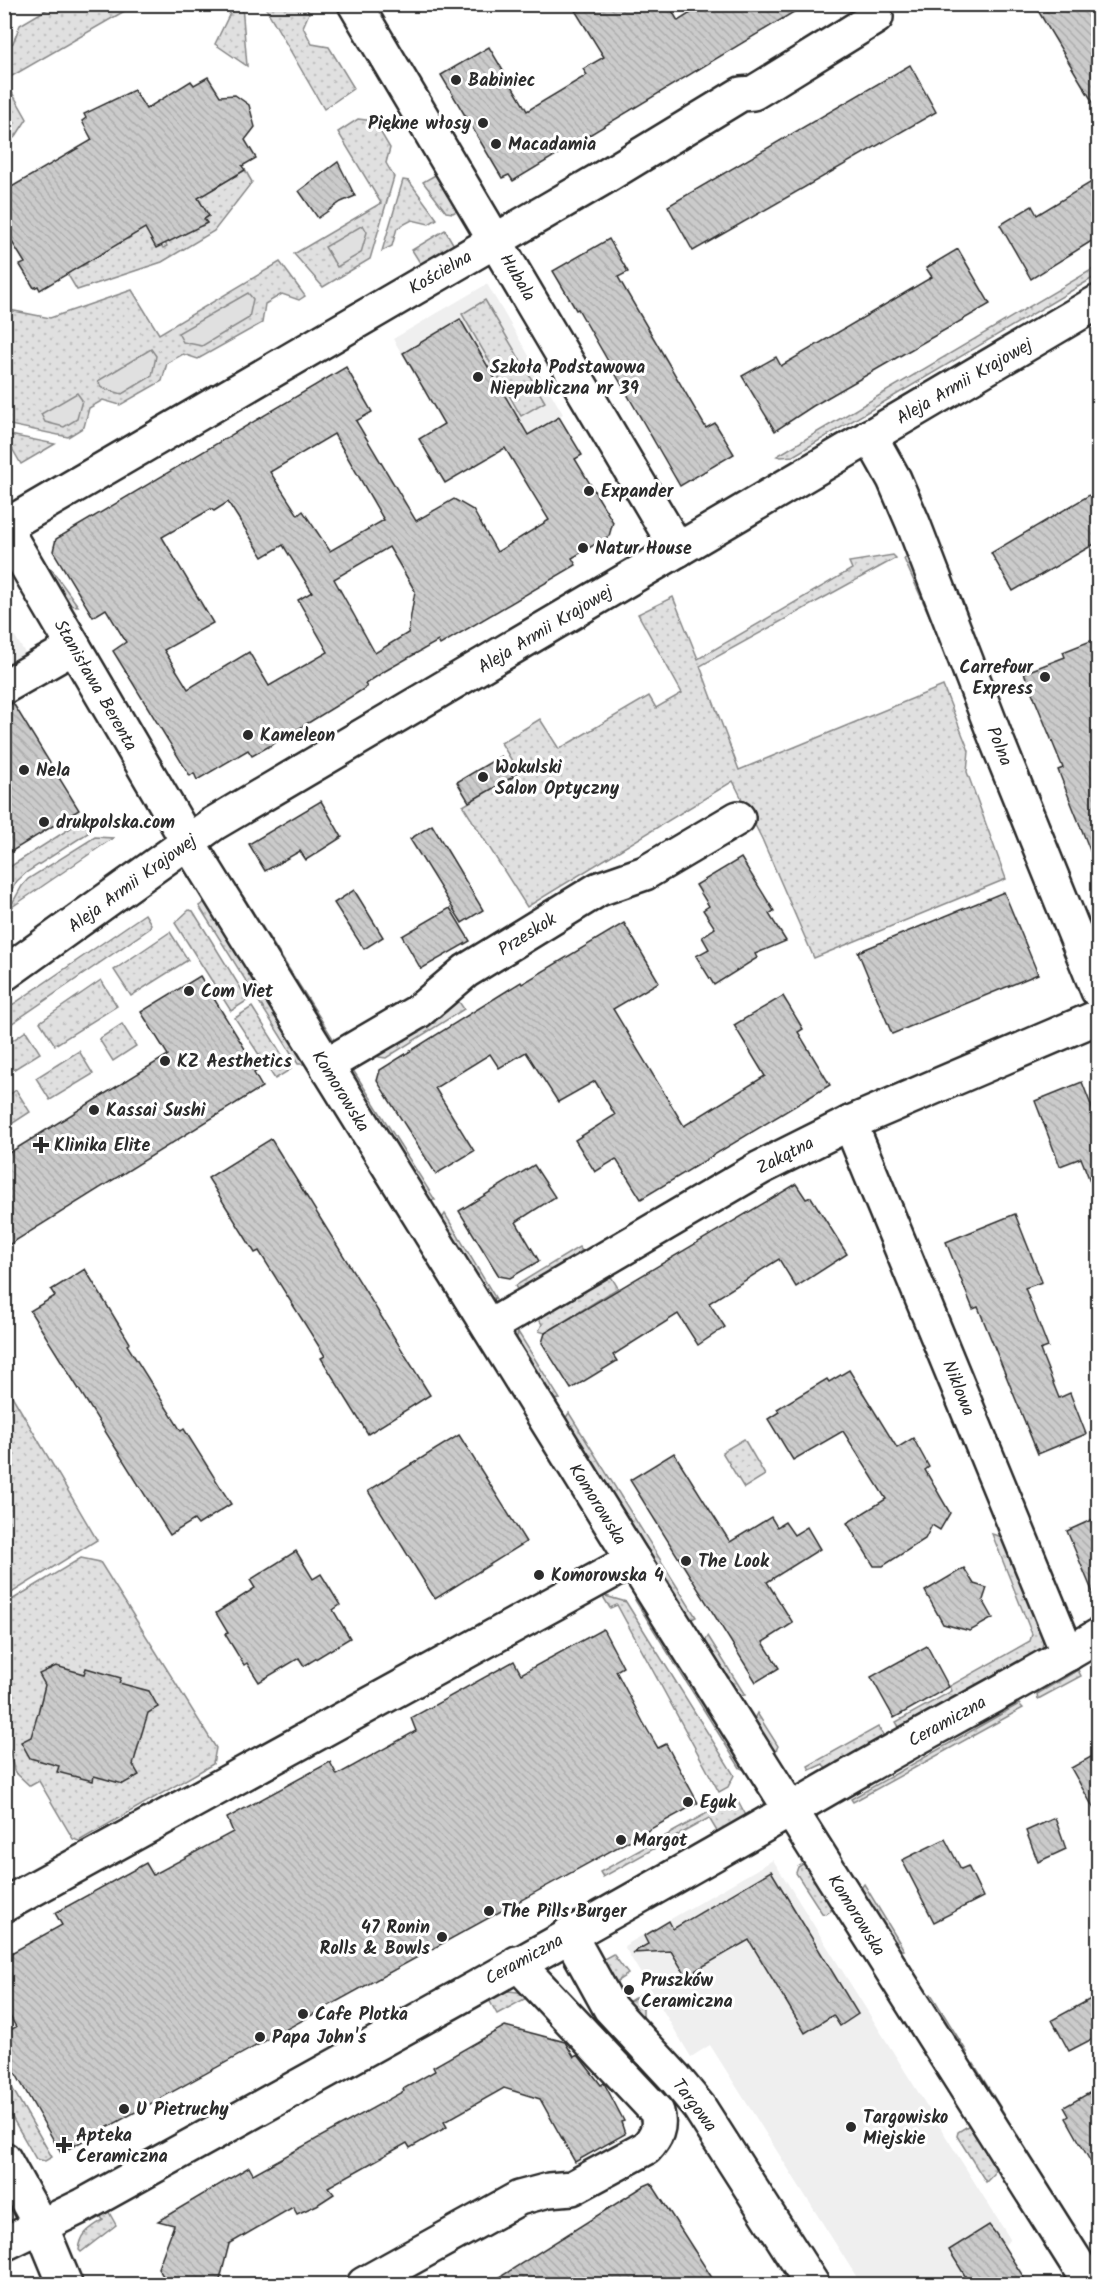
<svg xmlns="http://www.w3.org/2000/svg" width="1103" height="2289" font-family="Kalam,sans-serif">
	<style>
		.built { fill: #efefef }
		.grass { fill: url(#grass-dots); stroke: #868686; stroke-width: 1.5 }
		.garden { fill: #e0e0e0; stroke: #868686; stroke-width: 1.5 }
		.building { fill: url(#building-back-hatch); stroke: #2b2b2b; stroke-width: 1.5; fill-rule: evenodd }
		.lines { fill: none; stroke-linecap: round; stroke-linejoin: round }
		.minor-casing { stroke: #2b2b2b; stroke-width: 38 }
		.tertiary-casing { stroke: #2b2b2b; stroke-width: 38 }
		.minor { stroke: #fff; stroke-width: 33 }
		.tertiary { stroke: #fff; stroke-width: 33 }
		.poi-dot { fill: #2b2b2b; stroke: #fff; stroke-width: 2 }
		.labels { text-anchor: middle; stroke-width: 6; stroke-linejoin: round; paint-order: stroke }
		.poi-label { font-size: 18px; font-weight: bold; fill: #2b2b2b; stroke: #fff; text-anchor: start }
		.street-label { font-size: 18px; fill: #2b2b2b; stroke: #fff }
	</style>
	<defs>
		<pattern id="grass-dots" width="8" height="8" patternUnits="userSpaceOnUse" patternTransform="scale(1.5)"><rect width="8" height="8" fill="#e0e0e0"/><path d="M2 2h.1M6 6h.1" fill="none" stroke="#c0c0c0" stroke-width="1.8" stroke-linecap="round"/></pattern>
		<pattern id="building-back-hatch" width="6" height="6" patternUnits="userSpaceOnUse" patternTransform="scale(1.5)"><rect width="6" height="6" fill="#cbcbcb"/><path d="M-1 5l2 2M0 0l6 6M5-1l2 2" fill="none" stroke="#aeaeae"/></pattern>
	</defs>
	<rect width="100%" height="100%" fill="#fff"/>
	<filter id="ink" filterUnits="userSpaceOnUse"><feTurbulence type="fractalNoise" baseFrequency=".0167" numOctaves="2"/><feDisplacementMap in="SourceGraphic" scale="12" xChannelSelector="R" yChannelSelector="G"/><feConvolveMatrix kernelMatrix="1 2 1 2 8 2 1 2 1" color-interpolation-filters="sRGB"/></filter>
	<g filter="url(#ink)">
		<g class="built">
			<polygon points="487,284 563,414 471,469 393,339"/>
			<polygon points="4,618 28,658 4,673"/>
			<polygon points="773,1860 1010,2239 1005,2245 1005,2248 964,2274 970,2284 861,2284 710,2045 691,2057 624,1946"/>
		</g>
		<g class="grass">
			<polygon points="54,5 135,5 5,80 27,119 16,136 7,144 4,143 5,48 13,43 20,25"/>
			<polygon points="234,5 242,5 247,66 215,44"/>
			<polygon points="264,5 304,5 309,13 303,27 312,44 329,47 354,88 324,109"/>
			<polygon points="358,119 374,121 390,148 386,163 394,177 370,259 323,287 294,254 381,203 338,132"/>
			<polygon points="245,170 252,182 214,231 162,262 77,290 65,270 80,262 82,266 87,264 85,259 103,249 105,252 109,250 107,246 125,235 128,239 131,237 130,233 148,222 163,248 167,246 165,243 200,223 202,226 207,223 204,219 209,216 191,197 211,190"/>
			<polygon points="437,174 462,208 453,213 446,212 423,182"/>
			<polygon points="403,180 409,181 437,219 429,224 412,220 397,228 392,246 382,251"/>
			<polygon points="445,230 455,247 422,266 412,250"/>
			<polygon points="280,262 305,296 299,300 282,294 265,304 262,323 198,359 183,354 167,363 162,381 120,405 103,400 89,408 84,427 68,437 5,424 4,309 50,318 132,290 159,334"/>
			<polygon points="1098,266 1098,275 793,456 781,457 777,456"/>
			<polygon points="485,300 545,402 521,416 462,314"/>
			<polygon points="10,435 55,444 21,464 6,438"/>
			<polygon points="912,554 942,632 938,635 904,559"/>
			<polygon points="893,555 896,558 700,666 739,770 943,686 969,751 967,772 1006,879 814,958 762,839 733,781 527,907 463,806 517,774 517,769 501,743 540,719 559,749 649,696 656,708 682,693 638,614 673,597 698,659 852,569 849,562"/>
			<polygon points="43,568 52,570 78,606 64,605"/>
			<polygon points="83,820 91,831 27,872 17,881 5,900 5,870"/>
			<polygon points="95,837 113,838 9,909 22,886 28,879"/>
			<polygon points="243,896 334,1040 327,1038 240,904"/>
			<polygon points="205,902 211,907 304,1060 304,1064 298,1064 199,906"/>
			<polygon points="189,910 193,911 248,1000 231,1011 175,923"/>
			<polygon points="145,914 151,924 149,929 5,1028 5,1010"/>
			<polygon points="170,932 188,960 131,996 114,970"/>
			<polygon points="101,980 117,1006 55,1045 40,1022"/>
			<polygon points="457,999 464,1009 386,1058 379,1057 374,1049"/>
			<polygon points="252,1007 291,1069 275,1079 235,1018"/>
			<polygon points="122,1024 136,1046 113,1061 99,1039"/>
			<polygon points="26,1031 40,1053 5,1075 5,1046"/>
			<polygon points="79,1051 93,1074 50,1100 36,1078"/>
			<polygon points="353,1070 435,1200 425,1200 352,1078"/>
			<polygon points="16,1090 30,1112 7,1127 5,1124 5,1098"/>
			<polygon points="445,1214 496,1299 487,1296 439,1223"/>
			<polygon points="579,1247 582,1251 580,1257 520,1294 515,1286"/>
			<polygon points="605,1274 612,1278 618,1288 545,1333 539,1331 542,1324 536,1315"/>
			<polygon points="518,1332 560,1399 549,1400 516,1340"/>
			<polygon points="5,1384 97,1540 5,1597 4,1597"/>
			<polygon points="569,1413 696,1617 690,1620 563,1422"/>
			<polygon points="744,1439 765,1475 744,1488 722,1452"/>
			<polygon points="992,1534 1006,1538 1044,1636 1041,1654 902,1732 896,1722 952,1691 950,1686 1030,1641 1032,1634"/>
			<polygon points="81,1558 100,1562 216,1748 213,1764 79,1841 73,1839 39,1781 30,1786 14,1771 10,1751 5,1751 5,1604"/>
			<polygon points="602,1595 626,1602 734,1775 728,1787 719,1792 617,1605 610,1608"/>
			<polygon points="640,1597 747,1771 740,1768 635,1600"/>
			<polygon points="708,1636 745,1695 735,1697 703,1645"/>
			<polygon points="1078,1670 1081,1676 1038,1699 1037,1694"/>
			<polygon points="1019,1704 1023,1708 853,1802 851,1799"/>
			<polygon points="757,1713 778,1746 775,1753 771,1755 752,1723"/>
			<polygon points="878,1727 887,1741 829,1775 823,1764 810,1770 808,1766"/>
			<polygon points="736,1797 749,1821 718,1833 709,1818 603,1877 600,1872"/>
			<polygon points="809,1860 838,1906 826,1914 822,1913 796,1873 798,1867"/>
			<polygon points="864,1884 904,1950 893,1952 857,1894"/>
			<polygon points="613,1954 628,1974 616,1982 628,2002 641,1994 643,1997 643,2017 647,2030 630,2013 600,1961"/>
			<polygon points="499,1990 518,1992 530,1996 497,2014 487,1996"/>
			<polygon points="931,1994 967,2052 956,2052 927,1997"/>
			<polygon points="974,2064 1010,2123 1000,2122 970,2074"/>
			<polygon points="4,2074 52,2157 45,2161 36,2159 5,2105"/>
			<polygon points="974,2122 996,2163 994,2174 986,2182 957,2136 958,2132"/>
			<path d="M 106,2207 L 116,2225 L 81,2252 L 79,2250 C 81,2233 89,2229 103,2220 L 98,2212 Z"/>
		</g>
		<g class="garden">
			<polygon points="363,225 367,232 361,253 337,267 325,247"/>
			<polygon points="248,293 253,299 249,318 202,346 183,342 178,333"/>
			<polygon points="151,349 156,356 152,376 122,394 102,388 98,381"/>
			<polygon points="77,393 82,400 77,419 64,427 45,422 41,414"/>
		</g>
		<g class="building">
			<polygon points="571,4 668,4 678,21 705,4 807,4 513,181 509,175 502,178 441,75 489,47 527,111 587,75 583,69 604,57"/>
			<polygon points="1034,4 1093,4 1098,13 1098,111"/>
			<polygon points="910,65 936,112 693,251 668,206"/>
			<polygon points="208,77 220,96 235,95 249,105 255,127 245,140 256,158 242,166 245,170 198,198 209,216 204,219 207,223 156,248 145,228 40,290 38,286 34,288 20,265 25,263 4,229 4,196 10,193 8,189 92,140 82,121 86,118 84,114 134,90 146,109 191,81 194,85"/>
			<polygon points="338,162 355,196 341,202 318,218 299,191"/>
			<polygon points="1098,178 1098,237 1031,279 1000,225 1032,206 1037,215"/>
			<polygon points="609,239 628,272 618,277 706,428 715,423 734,454 680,486 578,309 576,310 553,271"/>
			<polygon points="958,249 990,304 813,406 775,431 742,376 776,357 781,366 932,277 926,268"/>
			<path d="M 460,319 L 528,435 L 559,417 L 582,455 L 575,459 L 613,522 L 609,536 L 572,558 L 576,565 L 440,645 L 438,641 L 385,671 L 365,684 L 367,687 L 282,739 L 252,756 L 248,750 L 197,780 L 194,773 L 190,776 L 113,651 L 126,642 L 106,609 L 93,617 L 53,551 L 56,539 L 346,367 L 372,412 L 356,421 L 416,521 L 454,499 L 473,510 L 497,552 L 549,520 L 505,448 L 445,483 L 419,439 L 444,424 L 403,353 ZM 334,434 L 384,520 L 330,551 L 303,511 L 298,515 L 270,472 ZM 228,502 L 263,557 L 283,545 L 312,592 L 298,600 L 328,652 L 269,686 L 249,652 L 188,689 L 164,650 L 213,623 L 162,537 L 211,509 L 214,511 ZM 389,547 L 415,591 L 408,633 L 375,653 L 334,579 Z"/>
			<polygon points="1098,490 1098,542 1013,591 991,553"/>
			<polygon points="1098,638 1098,867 1097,868 1058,770 1063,768 1024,673 1065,657 1063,652"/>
			<polygon points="13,703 79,810 4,856 4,706"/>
			<polygon points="501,756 513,777 469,802 457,782"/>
			<polygon points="321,801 342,837 306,860 300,851 265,871 249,844"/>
			<polygon points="432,825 483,910 462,923 410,839"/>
			<polygon points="741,858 774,911 769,914 786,941 755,954 757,958 714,985 696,956 709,949 702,937 715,928 703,910 709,906 696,885"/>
			<polygon points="354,890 383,937 364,949 334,903"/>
			<polygon points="1004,892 1038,974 892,1034 858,952"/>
			<polygon points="450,908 470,941 421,969 402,936"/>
			<polygon points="624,923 659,982 613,1009 684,1126 765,1076 734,1025 783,996 803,1029 798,1032 830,1085 641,1199 616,1159 595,1172 575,1140 615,1115 595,1081 558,1102 526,1052 499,1068 490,1054 435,1088 474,1151 436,1174 377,1081 380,1070 521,982 522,984"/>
			<polygon points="200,976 258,1070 254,1073 262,1087 4,1248 4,1156 168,1055 141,1012"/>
			<polygon points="1082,1082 1098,1123 1097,1199 1081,1158 1060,1166 1035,1101"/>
			<polygon points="271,1139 430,1395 368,1434 321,1358 325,1356 259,1251 255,1253 208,1178"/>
			<polygon points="534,1165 555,1197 516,1222 539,1261 510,1278 499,1276 459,1211"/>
			<polygon points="796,1184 806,1199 811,1197 847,1254 796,1287 779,1259 709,1303 725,1327 698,1345 678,1314 613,1355 617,1361 571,1389 542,1343 545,1333"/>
			<polygon points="1015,1214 1042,1282 1025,1288 1048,1347 1040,1350 1059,1398 1070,1393 1086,1434 1038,1454 978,1307 973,1309 946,1242"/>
			<polygon points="85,1269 130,1343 127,1345 181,1431 184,1429 231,1504 198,1525 194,1520 170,1535 30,1311 55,1296 51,1290"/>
			<polygon points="849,1370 897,1448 913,1438 929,1467 925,1470 950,1513 940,1530 932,1525 925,1539 883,1566 874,1566 847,1523 886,1499 843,1431 793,1460 768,1419 779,1412 777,1409 827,1379 829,1382"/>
			<polygon points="459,1435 526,1542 435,1599 368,1491"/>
			<polygon points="674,1453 730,1542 771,1517 777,1527 785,1522 794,1535 807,1527 820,1549 767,1582 793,1623 763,1642 779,1668 756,1682 630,1480"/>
			<polygon points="1098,1517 1098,1605 1067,1531"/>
			<polygon points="296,1551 313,1579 321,1574 329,1587 340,1605 333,1610 350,1638 304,1666 299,1658 259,1682 247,1663 244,1665 225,1634 228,1633 216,1613 255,1588 250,1580"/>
			<polygon points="964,1568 974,1584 987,1588 983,1600 993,1618 970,1631 943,1624 925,1591"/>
			<polygon points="603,1629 623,1667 616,1671 643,1722 658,1748 666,1744 698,1803 61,2153 8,2060 13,2057 4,2043 4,2033 16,2027 4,2006 4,1957 62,1925 55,1913 146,1863 153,1875 233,1832 227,1818 330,1762 337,1775 416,1731 411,1718 514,1661 521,1674"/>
			<polygon points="927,1646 949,1687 894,1718 871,1677"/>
			<polygon points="56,1666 84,1674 86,1668 121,1678 119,1683 149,1691 158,1707 148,1713 141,1736 133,1765 139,1775 123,1784 94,1776 93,1781 57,1772 59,1766 30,1758 21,1742 31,1737 38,1713 45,1685 39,1674"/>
			<polygon points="1098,1753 1098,1816 1071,1768"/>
			<polygon points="1055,1818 1066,1849 1038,1862 1026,1831"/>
			<polygon points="945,1839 961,1869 968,1866 983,1897 934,1922 902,1860"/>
			<polygon points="771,1871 858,2014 840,2026 833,2015 805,2033 749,1940 686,1976 671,1951 632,1953 648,1944 644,1936 669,1921 673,1929"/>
			<polygon points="1098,1995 1098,2036 1069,2051 1052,2020"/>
			<polygon points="505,2026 565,2042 574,2057 578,2055 601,2085 604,2083 624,2121 621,2122 625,2134 575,2162 540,2099 504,2088 444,2122 447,2127 410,2148 407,2143 328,2187 334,2194 317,2205 297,2214 293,2207 229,2244 219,2284 168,2284 158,2268 174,2225 158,2221 249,2167 253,2174 404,2091 403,2089 435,2071 433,2067"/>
			<polygon points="1098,2088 1098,2175 1066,2118 1069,2116 1064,2107"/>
			<polygon points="651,2183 716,2284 489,2284 644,2186"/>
			<polygon points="989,2225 996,2234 1028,2284 970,2284 949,2250"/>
		</g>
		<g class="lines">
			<g class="minor-casing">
				<g id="minor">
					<polyline points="355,4 678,550"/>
					<polyline points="870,436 894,479 913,523 997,741 1098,991"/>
					<polyline points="4,527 603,178 741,94 753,93 763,87 876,17"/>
					<polyline points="4,527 188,842"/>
					<polyline points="4,687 74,647"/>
					<polyline points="328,1069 337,1059 419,1011 466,971 599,889 645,873 738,818"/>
					<polyline points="850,1123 1068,1654"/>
					<polyline points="489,1327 760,1168 850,1123 1098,1017"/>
					<polyline points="4,1905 633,1560"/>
					<polyline points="569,1934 610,2008 675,2078 699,2107 812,2284"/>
					<path d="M 4,2244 L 84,2205 C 338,2064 593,1925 844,1779 C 928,1730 1015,1686 1098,1636"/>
					<path d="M 364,2284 L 519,2198 L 549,2190 L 572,2188 L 646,2148 C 656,2137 661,2128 657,2112 L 517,1963"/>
				</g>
			</g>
			<g class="tertiary-casing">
				<g id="tertiary">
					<polyline points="188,842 633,1560 1090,2284"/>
					<polyline points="4,974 213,824 1098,302"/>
					<polyline points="4,2159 41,2226 65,2284"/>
				</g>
			</g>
			<use href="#minor" class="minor"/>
			<use href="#tertiary" class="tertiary"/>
		</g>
	</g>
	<g class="poi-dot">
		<circle cx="456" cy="80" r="6"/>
		<circle cx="483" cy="123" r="6"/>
		<circle cx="496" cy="144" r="6"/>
		<circle cx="478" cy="377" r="6"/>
		<circle cx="589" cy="491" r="6"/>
		<circle cx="583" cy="548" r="6"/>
		<circle cx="1045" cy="677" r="6"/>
		<circle cx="248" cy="735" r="6"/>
		<circle cx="24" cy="770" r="6"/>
		<circle cx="483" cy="777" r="6"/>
		<circle cx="44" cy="822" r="6"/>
		<circle cx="189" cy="991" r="6"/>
		<circle cx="165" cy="1061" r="6"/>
		<circle cx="94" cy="1110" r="6"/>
		<path d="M38 1136h6v6h6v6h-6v6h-6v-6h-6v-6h6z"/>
		<circle cx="686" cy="1561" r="6"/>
		<circle cx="539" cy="1575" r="6"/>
		<circle cx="688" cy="1802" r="6"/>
		<circle cx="621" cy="1840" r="6"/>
		<circle cx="489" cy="1911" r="6"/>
		<circle cx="442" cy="1937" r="6"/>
		<circle cx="629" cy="1990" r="6"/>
		<circle cx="303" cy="2014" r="6"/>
		<circle cx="260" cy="2037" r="6"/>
		<circle cx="124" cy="2109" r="6"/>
		<circle cx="851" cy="2127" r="6"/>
		<path d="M61 2136h6v6h6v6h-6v6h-6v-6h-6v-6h6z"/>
	</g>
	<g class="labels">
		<g class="poi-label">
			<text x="468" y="86">Babiniec</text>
			<text x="471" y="129" text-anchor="end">Piękne włosy</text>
			<text x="508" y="150">Macadamia</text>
			<text x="490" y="373">Szkoła Podstawowa<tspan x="490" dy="21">Niepubliczna nr 39</tspan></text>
			<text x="601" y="497">Expander</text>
			<text x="595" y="554">Natur House</text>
			<text x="1033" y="673" text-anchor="end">Carrefour<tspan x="1033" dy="21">Express</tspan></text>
			<text x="260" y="741">Kameleon</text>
			<text x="495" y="773">Wokulski<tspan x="495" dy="21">Salon Optyczny</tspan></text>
			<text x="36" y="776">Nela</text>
			<text x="56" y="828">drukpolska.com</text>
			<text x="201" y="997">Com Viet</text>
			<text x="177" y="1067">KZ Aesthetics</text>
			<text x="106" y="1116">Kassai Sushi</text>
			<text x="54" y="1151">Klinika Elite</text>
			<text x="698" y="1567">The Look</text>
			<text x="551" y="1581">Komorowska 4</text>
			<text x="700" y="1808">Eguk</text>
			<text x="633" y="1846">Margot</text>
			<text x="501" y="1917">The Pills Burger</text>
			<text x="430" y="1933" text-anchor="end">47 Ronin<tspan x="430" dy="21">Rolls &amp; Bowls</tspan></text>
			<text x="641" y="1986">Pruszków<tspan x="641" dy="21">Ceramiczna</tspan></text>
			<text x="315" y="2020">Cafe Plotka</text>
			<text x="272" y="2043">Papa John's</text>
			<text x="136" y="2115">U Pietruchy</text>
			<text x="863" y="2123">Targowisko<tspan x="863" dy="21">Miejskie</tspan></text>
			<text x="76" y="2141">Apteka<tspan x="76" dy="21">Ceramiczna</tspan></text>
		</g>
		<g class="street-label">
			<text transform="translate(440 272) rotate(-30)" y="6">Kościelna</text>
			<text transform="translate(518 277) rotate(59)" y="6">Hubala</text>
			<text transform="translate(964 381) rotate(-30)" y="6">Aleja Armii Krajowej</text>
			<text transform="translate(545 629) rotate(-31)" y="6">Aleja Armii Krajowej</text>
			<text transform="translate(96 685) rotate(60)" y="6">Stanisława Berenta</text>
			<text transform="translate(1000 746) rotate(68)" y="6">Polna</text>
			<text transform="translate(132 883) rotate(-36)" y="6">Aleja Armii Krajowej</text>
			<text transform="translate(527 934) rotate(-32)" y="6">Przeskok</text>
			<text transform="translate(341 1091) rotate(58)" y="6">Komorowska</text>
			<text transform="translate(785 1155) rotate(-27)" y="6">Zakątna</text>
			<text transform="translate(959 1388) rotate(68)" y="6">Niklowa</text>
			<text transform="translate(598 1504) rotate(58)" y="6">Komorowska</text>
			<text transform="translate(947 1721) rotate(-29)" y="6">Ceramiczna</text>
			<text transform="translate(857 1915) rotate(58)" y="6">Komorowska</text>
			<text transform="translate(524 1959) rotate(-29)" y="6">Ceramiczna</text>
			<text transform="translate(695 2105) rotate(53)" y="6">Targowa</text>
		</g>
	</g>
	<rect width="1103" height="2289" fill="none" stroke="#fff" stroke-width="24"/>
	<rect x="12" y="12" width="1079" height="2265" fill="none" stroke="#2b2b2b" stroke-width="2" filter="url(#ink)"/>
</svg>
